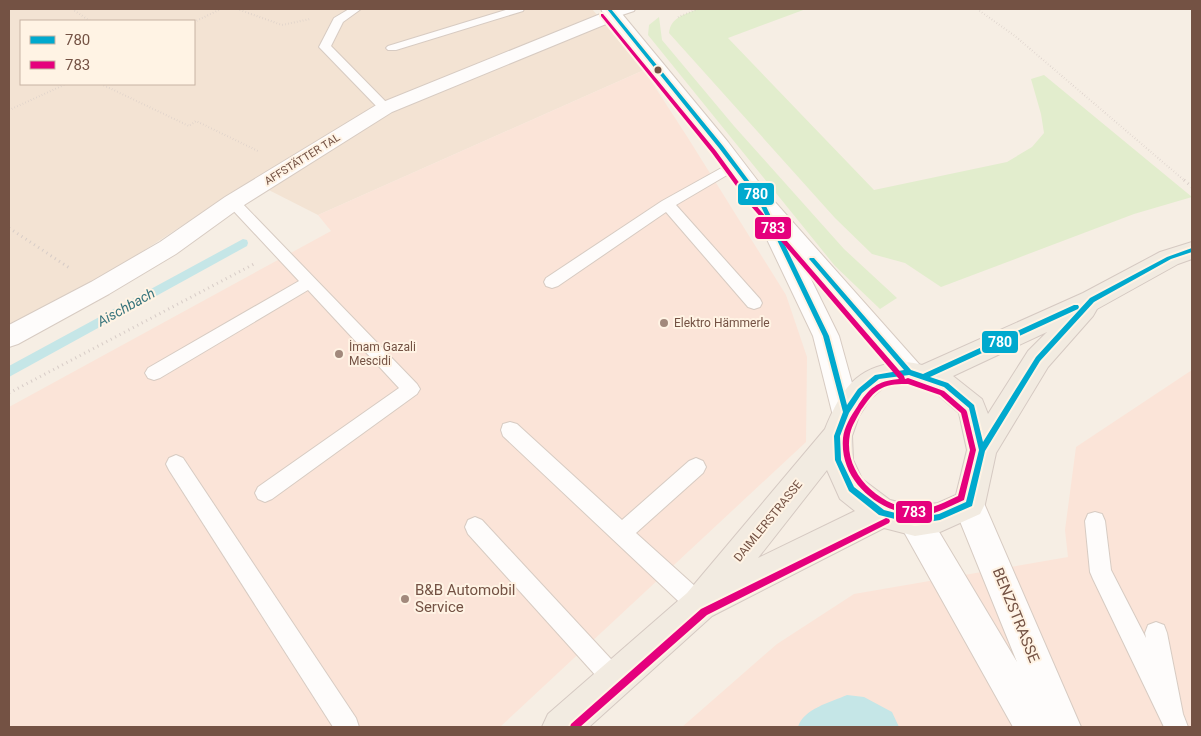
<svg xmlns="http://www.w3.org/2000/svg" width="1201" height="736" font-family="Roboto,sans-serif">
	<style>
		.residential { fill: #f3e3d3; fill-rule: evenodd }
		.commercial { fill: #fbe4d8 }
		.green { fill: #e2edcd }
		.water { fill: #c5e6e7 }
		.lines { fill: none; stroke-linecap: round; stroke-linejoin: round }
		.stream { fill: #c5e6e7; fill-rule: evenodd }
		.service-casing { stroke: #d7cbc2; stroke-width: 2 }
		.minor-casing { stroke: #d7cbc2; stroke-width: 2 }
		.primary-casing { stroke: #d5c9c2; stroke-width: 2 }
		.path-far1 { stroke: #d7ccc7; stroke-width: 2; stroke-dasharray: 0.5 2.5; stroke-linecap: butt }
		.path { stroke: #d7ccc7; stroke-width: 3; stroke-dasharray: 1 4; stroke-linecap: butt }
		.service { fill: #fefcfb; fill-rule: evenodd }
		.minor { fill: #fefcfb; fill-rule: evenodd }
		.primary { fill: #f2ebe1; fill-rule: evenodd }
		.bus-1-casing { stroke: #fff3e4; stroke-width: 4 }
		.bus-2-casing { stroke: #fff3e4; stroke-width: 4 }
		.bus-1 { fill: #00a9ce; fill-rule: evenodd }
		.bus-2 { fill: #e5007d; fill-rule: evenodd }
		.bus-dot { fill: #745244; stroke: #fff3e4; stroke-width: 2 }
		.poi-dot { fill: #a2897c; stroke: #fff3e4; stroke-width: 2 }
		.labels { text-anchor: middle; stroke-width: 4; stroke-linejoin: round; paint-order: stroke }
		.far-street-label { font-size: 11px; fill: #745244; stroke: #fff3e4 }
		.poi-label { font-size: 12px; fill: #745244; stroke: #fff3e4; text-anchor: start }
		.street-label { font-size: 12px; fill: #745244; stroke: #fff3e4 }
		.water-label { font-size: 14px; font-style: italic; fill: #37747c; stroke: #fff3e4 }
		.near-poi-label { font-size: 15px; fill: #745244; stroke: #fff3e4; text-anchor: start }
		.near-street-label { font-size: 15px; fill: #745244; stroke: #fff3e4 }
		.line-badge { stroke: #fff3e4; stroke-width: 2 }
		.badge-label { font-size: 14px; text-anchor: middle; font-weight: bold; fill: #fff }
	</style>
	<rect width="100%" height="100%" fill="#f6eee4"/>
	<path class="residential" d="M 9,9 L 592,9 L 644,70 L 318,215 L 251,181 L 69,299 L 9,330 ZM 21,21 L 194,21 L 194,84 L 21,84 Z"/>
	<g class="commercial">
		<polygon points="644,70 688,138 786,295 807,357 806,442 500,727 9,727 9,407 331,231 318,215"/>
		<polygon points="1192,370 1192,727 682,727 777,644 854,594 1068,557 1065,530 1076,447"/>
	</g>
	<g class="green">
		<path d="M 698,9 L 806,9 L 728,38 L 874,190 L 1007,162 L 1032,147 L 1044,133 L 1041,114 L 1031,79 L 1044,75 L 1192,197 L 1134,214 L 941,287 L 905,263 L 872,254 L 835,218 L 669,33 C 671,17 684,15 698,9 Z"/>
		<polygon points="659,17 662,40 734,126 844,249 897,298 880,309 835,266 648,35 649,25"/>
	</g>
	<path class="water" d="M 847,695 L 864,697 L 892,712 L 899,727 L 798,727 C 803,709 831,702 847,695 Z"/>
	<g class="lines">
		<polygon class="stream" points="243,239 247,240 248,243 247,246 9,377 9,366"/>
		<g class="service-casing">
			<g id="service">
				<polygon points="349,9 361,9 343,22 331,46 389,105 391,108 389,111 381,111 319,47 334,18"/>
				<polygon points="509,9 524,9 523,11 396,50 388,50 386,48 388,46"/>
				<polygon points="620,9 635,9 634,11 613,18 608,15"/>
				<polygon points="734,161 739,162 741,165 739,168 676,205 760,299 762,303 760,307 754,309 748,307 666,212 558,286 552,288 546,286 544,282 546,278 662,201"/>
				<polygon points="233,197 238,199 417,384 420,389 417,394 272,499 265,502 258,499 255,493 258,487 399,388 308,290 160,378 154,380 148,378 145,373 148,368 299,281 228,205 226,202 228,199"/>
				<polygon points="510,422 517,424 622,520 689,461 696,458 703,461 706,467 703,473 636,533 707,597 710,605 707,613 699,616 691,613 503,436 501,430 503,424"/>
				<polygon points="176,455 183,458 356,718 359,727 333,727 169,470 166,464 169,458"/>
				<polygon points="1095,512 1102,514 1105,521 1111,570 1146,638 1145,633 1148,625 1156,622 1164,625 1167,633 1183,714 1188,727 1164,727 1093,579 1090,572 1085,521 1088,514"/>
				<polygon points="475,517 482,520 623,672 627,680 623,688 615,692 607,688 468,534 465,527 468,520"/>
			</g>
		</g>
		<g class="minor-casing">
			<g id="minor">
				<polygon points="601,9 618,9 728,142 767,193 919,364 923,372 919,380 909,383 899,380 805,267 839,336 860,412 856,421 846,424 836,421 832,412 813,336 763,231 769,225 611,22 392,112 241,207 176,254 109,294 18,344 9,347 9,325 91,282 160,242 225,197 378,104 603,13"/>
				<polygon points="969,490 980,494 1081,727 1013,727 904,532 899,521 904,510 915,506 926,510 1017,662 953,504 958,494"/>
			</g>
		</g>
		<g class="primary-casing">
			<path id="primary" d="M 1192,242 L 1192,259 L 1178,264 L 1097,309 L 1093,316 L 1048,367 L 996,453 L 985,504 L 980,514 L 940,532 L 915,536 L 884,528 L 712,616 L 589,727 L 542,727 L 548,714 L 687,593 L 825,429 C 838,397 852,370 889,364 C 902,362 910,361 922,365 L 1083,293 L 1160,252 ZM 1047,332 L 1028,351 L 988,414 L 982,399 L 953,376 ZM 909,383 L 936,393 L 959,413 L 967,450 L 956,495 L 938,503 L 915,506 L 890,500 L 862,479 L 853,460 L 852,436 L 859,416 L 870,399 L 884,387 ZM 827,470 L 840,499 L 855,511 L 758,558 Z"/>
		</g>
		<g class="path-far1">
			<polyline points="72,9 90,21"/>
			<polyline points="237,9 282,25 310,19"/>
			<polyline points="977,9 1015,36 1185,181"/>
			<polyline points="678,17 698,9"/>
			<polyline points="194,22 221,9"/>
			<polyline points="101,84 189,126 196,121 258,151"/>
			<polyline points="9,110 66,84"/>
		</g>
		<g class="path">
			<polyline points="1184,180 1192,187"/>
			<polyline points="9,228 71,269"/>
			<polyline points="9,393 254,264"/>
		</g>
		<use href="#service" class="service"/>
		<use href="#minor" class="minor"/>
		<use href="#primary" class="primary"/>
		<g class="bus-1-casing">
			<path id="bus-1" d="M 607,9 L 611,9 L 723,146 L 762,198 L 829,336 L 847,405 L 858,389 L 875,375 L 904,370 L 810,260 L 809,259 L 810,258 L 814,258 L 911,370 L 923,374 L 1074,305 L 1078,305 L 1079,307 L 1078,309 L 930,377 L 948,383 L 974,405 L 983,442 L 1036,357 L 1090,298 L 1167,257 L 1192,248 L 1192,252 L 1171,259 L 1094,302 L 1040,361 L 985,451 L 972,506 L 940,520 L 915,524 L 879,515 L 849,491 L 835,460 L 834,436 L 843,412 L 823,336 L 757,198 L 719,148 ZM 909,375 L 944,387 L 969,408 L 979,450 L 966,502 L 939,514 L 915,518 L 884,510 L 854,487 L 841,460 L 840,436 L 849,413 L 862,393 L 879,379 Z"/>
		</g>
		<g class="bus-2-casing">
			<g id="bus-2">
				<path d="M 601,14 L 603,14 L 716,151 L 754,203 L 904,376 L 905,379 L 908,378 L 944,391 L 966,410 L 967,412 L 976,450 L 964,500 C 950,506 935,515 920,516 C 912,516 902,513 894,510 C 864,499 840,472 843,438 C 844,427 851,416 857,407 C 869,388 877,381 899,379 L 750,205 L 712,153 L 601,16 ZM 908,384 L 940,395 L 961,413 L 970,450 L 958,496 C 945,502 933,509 918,509 C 881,509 842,473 850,434 C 852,425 857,418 861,410 C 867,402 873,392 882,388 C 889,384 900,384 908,384 Z"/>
				<polygon points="886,518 889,519 890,521 889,523 707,615 580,727 570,727 571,724 701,609"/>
			</g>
		</g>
		<use href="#bus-1" class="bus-1"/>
		<use href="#bus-2" class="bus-2"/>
	</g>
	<circle class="bus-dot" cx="658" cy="70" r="4.5"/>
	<g class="poi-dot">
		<circle cx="664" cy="323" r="5"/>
		<circle cx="339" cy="354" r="5"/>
		<circle cx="405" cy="599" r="5"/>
	</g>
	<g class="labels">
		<g class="far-street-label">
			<text transform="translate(302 159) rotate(-32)" y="4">AFFSTÄTTER TAL</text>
		</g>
		<g class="poi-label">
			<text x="674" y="327">Elektro Hämmerle</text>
			<text x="349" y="351">İmam Gazali<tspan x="349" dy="14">Mescidi</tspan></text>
		</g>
		<g class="street-label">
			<text transform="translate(768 521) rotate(-51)" y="4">DAIMLERSTRASSE</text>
		</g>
		<g class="water-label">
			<text transform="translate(126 307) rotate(-29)" y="5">Aischbach</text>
		</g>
		<g class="near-poi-label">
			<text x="415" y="595">B&amp;B Automobil<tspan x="415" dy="17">Service</tspan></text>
		</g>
		<g class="near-street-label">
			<text transform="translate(1016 615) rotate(68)" y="5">BENZSTRASSE</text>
		</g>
	</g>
	<g class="line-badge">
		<rect x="737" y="182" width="38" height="24" rx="5" fill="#00a9ce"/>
		<rect x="754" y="216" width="38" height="24" rx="5" fill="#e5007d"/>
		<rect x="981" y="330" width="38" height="24" rx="5" fill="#00a9ce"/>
		<rect x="895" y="500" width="38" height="24" rx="5" fill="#e5007d"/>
	</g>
	<g class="badge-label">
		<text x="756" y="199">780</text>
		<text x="773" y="233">783</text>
		<text x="1000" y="347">780</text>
		<text x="914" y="517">783</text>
	</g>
	<rect width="1201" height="736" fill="none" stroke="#745244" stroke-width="20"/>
	<rect x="20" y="20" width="175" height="65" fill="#fff3e4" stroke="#c7b3a4"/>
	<rect x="30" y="36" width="25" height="8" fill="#00a9ce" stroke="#c7b3a4"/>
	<text x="65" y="45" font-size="15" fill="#745244">780</text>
	<rect x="30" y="61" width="25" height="8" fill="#e5007d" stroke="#c7b3a4"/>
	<text x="65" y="70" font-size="15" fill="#745244">783</text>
</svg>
